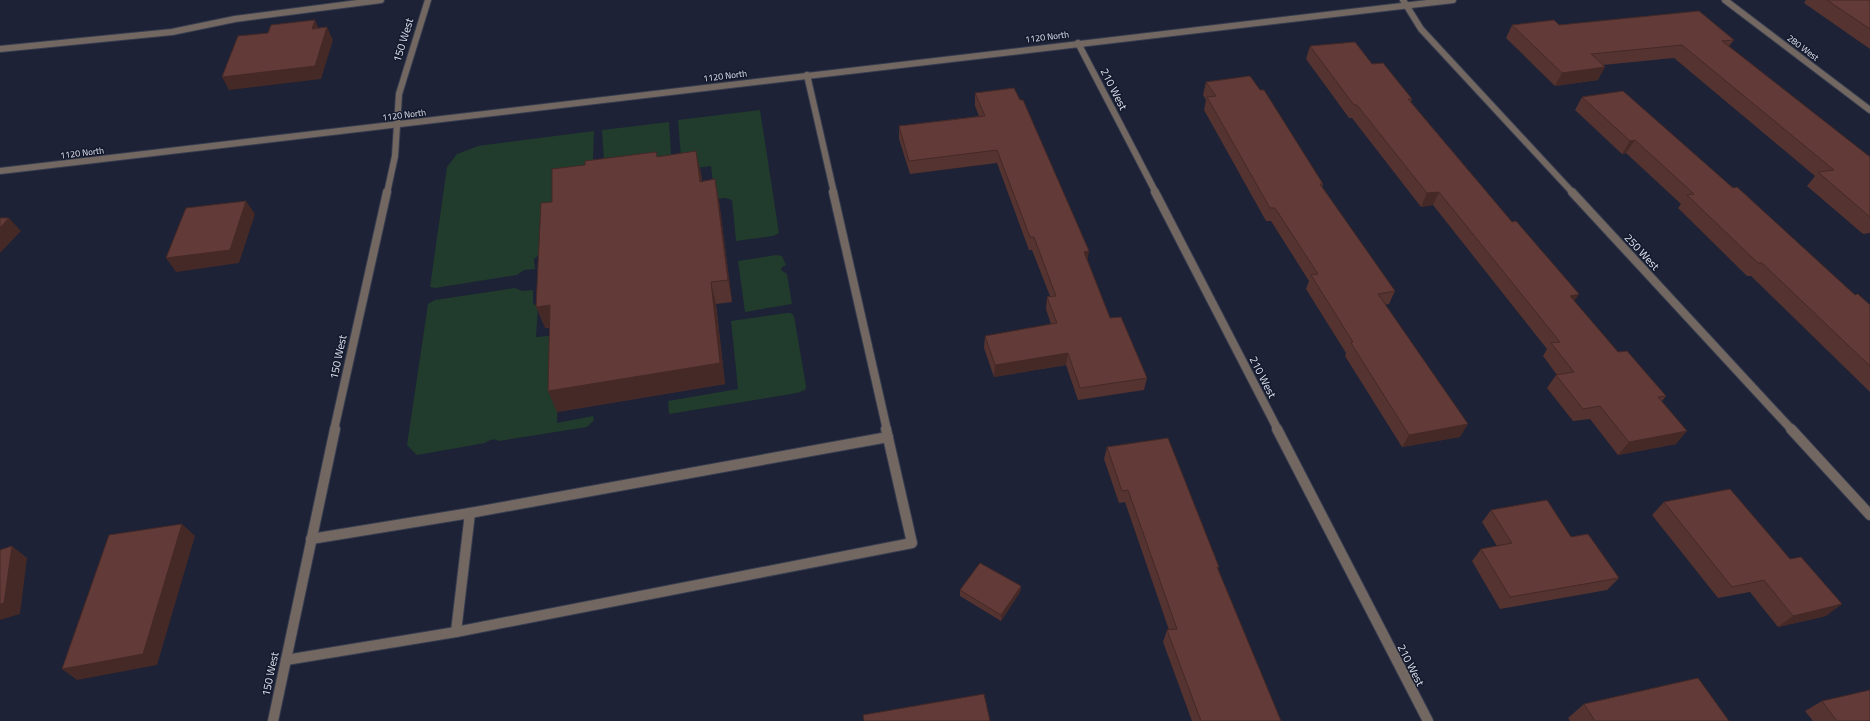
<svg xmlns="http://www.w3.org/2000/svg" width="1870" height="721" font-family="'Titillium Web',sans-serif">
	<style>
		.green { fill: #213b2c }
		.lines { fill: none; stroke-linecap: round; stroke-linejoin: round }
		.service-far2-casing { stroke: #383d50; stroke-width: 8 }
		.service-far1-casing { stroke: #383d50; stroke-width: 10 }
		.service-casing { stroke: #383d50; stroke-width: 12 }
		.minor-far2-casing { stroke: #383d50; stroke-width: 8 }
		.minor-far1-casing { stroke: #383d50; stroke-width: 10 }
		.minor-casing { stroke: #383d50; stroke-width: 12 }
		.tertiary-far2-casing { stroke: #383d50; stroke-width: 8 }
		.tertiary-far1-casing { stroke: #383d50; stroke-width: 10 }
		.tertiary-casing { stroke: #383d50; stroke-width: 12 }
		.service-far2 { stroke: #736861; stroke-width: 6 }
		.service-far1 { stroke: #736861; stroke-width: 8 }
		.service { stroke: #736861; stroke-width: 10 }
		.minor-far2 { stroke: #736861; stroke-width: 6 }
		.minor-far1 { stroke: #736861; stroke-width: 8 }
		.minor { stroke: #736861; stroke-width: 10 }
		.tertiary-far2 { stroke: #736861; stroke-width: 6 }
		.tertiary-far1 { stroke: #736861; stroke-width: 8 }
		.tertiary { stroke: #736861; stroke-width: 10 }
		.wall { fill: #543330 }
		.shaded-wall { fill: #452927 }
		.building { fill: #623b38; stroke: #452927 }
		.labels { text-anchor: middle; stroke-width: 3; stroke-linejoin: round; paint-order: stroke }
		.far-street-label { font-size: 9px; fill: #e1e5f2; stroke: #14192c }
		.street-label { font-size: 11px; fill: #e1e5f2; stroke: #14192c }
	</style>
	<rect width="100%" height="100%" fill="#1d2236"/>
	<g class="green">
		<polygon points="760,110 779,233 773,236 736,241 732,200 725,198 715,199 711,166 682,170 678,120"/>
		<polygon points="669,122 672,168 605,177 602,130"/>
		<polygon points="594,131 592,187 540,220 539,255 534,259 535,269 524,270 517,275 435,288 430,287 447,167 457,154 478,146"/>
		<polygon points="776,255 782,256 786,265 782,267 781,270 787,274 792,304 745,312 738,261"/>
		<path d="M 515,288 L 522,291 L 533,290 L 533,304 L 538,306 L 536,337 L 559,335 L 557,423 L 593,416 L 594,420 L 587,427 L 499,441 C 493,438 490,440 485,443 L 417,455 L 407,445 L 428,304 L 435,300 Z"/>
		<polygon points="786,313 791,313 794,316 806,386 805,390 797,393 669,414 668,401 738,389 731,321"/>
	</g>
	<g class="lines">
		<g class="service-far2-casing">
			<g id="service-far2">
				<polyline points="0,49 172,32 235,19 381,0"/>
				<polyline points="807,75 834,193"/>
			</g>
		</g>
		<g class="service-far1-casing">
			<polyline id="service-far1" points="833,192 887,430"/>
		</g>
		<g class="service-casing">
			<g id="service">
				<polyline points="470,513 456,632 912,543 886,429"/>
				<polyline points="311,539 470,513 888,437"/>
				<polyline points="286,660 456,632"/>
			</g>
		</g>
		<g class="minor-far2-casing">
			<g id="minor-far2">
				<polyline points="1403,0 1421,29 1573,193"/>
				<polyline points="1725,0 1870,110"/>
				<polyline points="1078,43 1156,193"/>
			</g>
		</g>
		<g class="minor-far1-casing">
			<g id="minor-far1">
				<polyline points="1155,192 1278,430"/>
				<polyline points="1572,192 1792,430"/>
			</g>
		</g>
		<g class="minor-casing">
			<g id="minor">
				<polyline points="1277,429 1428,721"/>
				<polyline points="1791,429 1870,515"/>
			</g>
		</g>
		<g class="tertiary-far2-casing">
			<g id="tertiary-far2">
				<polyline points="0,171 1453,0"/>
				<polyline points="387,193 395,156 399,94 428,0"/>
			</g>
		</g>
		<g class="tertiary-far1-casing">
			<polyline id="tertiary-far1" points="334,430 387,192"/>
		</g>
		<g class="tertiary-casing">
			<polyline id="tertiary" points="273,721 335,429"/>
		</g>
		<use href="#service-far2" class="service-far2"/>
		<use href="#service-far1" class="service-far1"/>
		<use href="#service" class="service"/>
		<use href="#minor-far2" class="minor-far2"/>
		<use href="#minor-far1" class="minor-far1"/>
		<use href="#minor" class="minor"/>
		<use href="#tertiary-far2" class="tertiary-far2"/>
		<use href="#tertiary-far1" class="tertiary-far1"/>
		<use href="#tertiary" class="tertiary"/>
	</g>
	<g class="wall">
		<polygon points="1806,0 1870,0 1870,49 1804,3"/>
		<polygon points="1512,25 1559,25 1734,40 1729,46 1870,157 1870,233 1863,234 1807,186 1815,176 1674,58 1603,65 1598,80 1555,86 1506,38"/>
		<polygon points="1310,46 1372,64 1412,99 1411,102 1512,222 1579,294 1574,301 1618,352 1666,396 1662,401 1676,444 1618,455 1590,419 1573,421 1547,388 1556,375 1557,375 1543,356 1547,349 1433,205 1421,207 1352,118 1349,118 1306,59"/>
		<polygon points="1206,82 1323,184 1322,188 1395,291 1389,304 1385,305 1460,437 1402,447 1345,356 1346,353 1306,289 1309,281 1271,221 1266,221 1204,110 1206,100 1203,95"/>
		<polygon points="975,93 1088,261 1110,318 1147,378 1144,390 1078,400 1066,365 994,377 984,348 985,336 1051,324 1046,309 1047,297 1050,296 1032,250 1029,250 997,163 910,174 899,139 899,126 979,116 975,106"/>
		<polygon points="1582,97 1855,295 1870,305 1870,392 1751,276 1747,276 1678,208 1681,204 1626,153 1622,154 1575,110"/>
		<polygon points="656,152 657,157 701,173 702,181 715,179 719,201 732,302 716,304 725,384 557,412 549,328 545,328 552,202 585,165"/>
		<polygon points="1107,447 1219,567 1218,569 1281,721 1192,721 1163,642 1167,630 1169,630 1125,502 1119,503 1104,459"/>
		<polygon points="1664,502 1790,559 1826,616 1778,627 1750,592 1718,598 1652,515"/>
		<polygon points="1491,510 1571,537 1619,578 1607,590 1500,609 1472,561 1481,549 1497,546 1482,522"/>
		<polygon points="1021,586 1020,592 1001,621 960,596 960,590"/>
		<polygon points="1822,701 1870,721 1813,721 1805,711"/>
		<polygon points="1584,704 1729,721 1570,721 1568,718"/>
	</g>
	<g class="shaded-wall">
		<polygon points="315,20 321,33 312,29"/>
		<polygon points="327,27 333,40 321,79 229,90 222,77"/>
		<polygon points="1605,67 1598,80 1555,86 1562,73"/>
		<polygon points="1635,140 1626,153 1622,154 1630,141"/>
		<polygon points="696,151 701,173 705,203 700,182"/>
		<polygon points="715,179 719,201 732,302 728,280"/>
		<polygon points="1439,192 1433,205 1421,207 1427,193"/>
		<polygon points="246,201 255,214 239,263 176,272 166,258"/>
		<polygon points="9,218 21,231 0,253 0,228"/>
		<polygon points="1089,251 1087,264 1084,252"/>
		<polygon points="711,282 716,304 725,384 557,412 548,391"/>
		<polygon points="1579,294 1570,307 1570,296"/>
		<polygon points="550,305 559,326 545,328 536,307"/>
		<polygon points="1068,353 1066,365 994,377 995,365"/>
		<polygon points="1468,424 1460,437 1402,447 1409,435"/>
		<polygon points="1687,431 1676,444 1618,455 1629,442"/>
		<polygon points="182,524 195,536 157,665 77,680 62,669"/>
		<polygon points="12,546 27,558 20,614 0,620 0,604"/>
		<polygon points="1021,586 1020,592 1001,621 1001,615"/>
		<polygon points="1842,604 1826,616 1778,627 1793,616"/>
	</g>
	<g class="building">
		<polygon points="1827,0 1870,0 1870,29"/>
		<polygon points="1699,11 1734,40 1722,41 1870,157 1870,217 1818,172 1834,170 1682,45 1591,54 1605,67 1562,73 1512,25 1554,20 1559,25"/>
		<polygon points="315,20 312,29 327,27 315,66 222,77 238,36 268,33 271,25"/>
		<polygon points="1355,42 1372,64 1383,63 1412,99 1408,99 1512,222 1516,221 1579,294 1570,296 1618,352 1627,351 1666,396 1658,397 1687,431 1629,442 1600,406 1583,409 1556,375 1574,372 1551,343 1560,342 1439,192 1427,193 1357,105 1354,105 1310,46"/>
		<polygon points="1250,76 1260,90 1264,90 1323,184 1320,184 1395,291 1378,294 1468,424 1409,435 1351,343 1353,342 1311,275 1318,274 1275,208 1270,208 1207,97 1216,96 1206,82"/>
		<polygon points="1014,88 1020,100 1023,100 1089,251 1084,252 1110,318 1121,317 1147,378 1080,388 1068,353 995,365 985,336 1057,323 1047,297 1056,296 1034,237 1030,237 997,150 909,161 899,126 985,116 975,93"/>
		<polygon points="1623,91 1733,188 1737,187 1855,295 1858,294 1870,305 1870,366 1762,263 1758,263 1687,195 1694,194 1635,140 1630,141 1582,97"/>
		<polygon points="696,151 700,182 715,179 728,280 711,282 720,363 548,391 550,305 536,307 541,203 552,202 552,169 585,165 585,161 656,152 657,157"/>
		<polygon points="246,201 230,250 166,258 186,208"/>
		<polygon points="0,218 9,218 0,228"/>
		<polygon points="1168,438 1219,567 1217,567 1281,721 1201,721 1167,630 1177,629 1128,490 1122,491 1107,447"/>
		<polygon points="1730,489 1790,559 1801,557 1842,604 1793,616 1764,580 1732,587 1664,502"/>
		<polygon points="1547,500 1571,537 1588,534 1619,578 1510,597 1481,549 1512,543 1491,510"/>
		<polygon points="182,524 143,654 62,669 109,535"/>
		<polygon points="12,546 4,603 0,604 0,550"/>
		<polygon points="980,563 1021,586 1001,615 960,590"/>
		<polygon points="1698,678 1729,721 1595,721 1584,704"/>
		<polygon points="1870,690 1870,721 1837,721 1822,701"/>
		<polygon points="984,694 990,721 864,721 863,715"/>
	</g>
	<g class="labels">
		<g class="far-street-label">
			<text transform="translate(1047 37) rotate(-7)" y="3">1120 North</text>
			<text transform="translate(1803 48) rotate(37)" y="3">280 West</text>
			<text transform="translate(725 76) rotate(-7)" y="3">1120 North</text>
			<text transform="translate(404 115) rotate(-7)" y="3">1120 North</text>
			<text transform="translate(82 153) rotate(-7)" y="3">1120 North</text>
		</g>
		<g class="street-label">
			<text transform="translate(403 40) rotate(-73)" y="4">150 West</text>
			<text transform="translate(1114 89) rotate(63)" y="4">210 West</text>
			<text transform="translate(1642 252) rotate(47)" y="4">250 West</text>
			<text transform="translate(338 357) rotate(-78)" y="4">150 West</text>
			<text transform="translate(1263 377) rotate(63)" y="4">210 West</text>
			<text transform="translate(1411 665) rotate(63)" y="4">210 West</text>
			<text transform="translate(270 674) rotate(-78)" y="4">150 West</text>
		</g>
	</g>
</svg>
